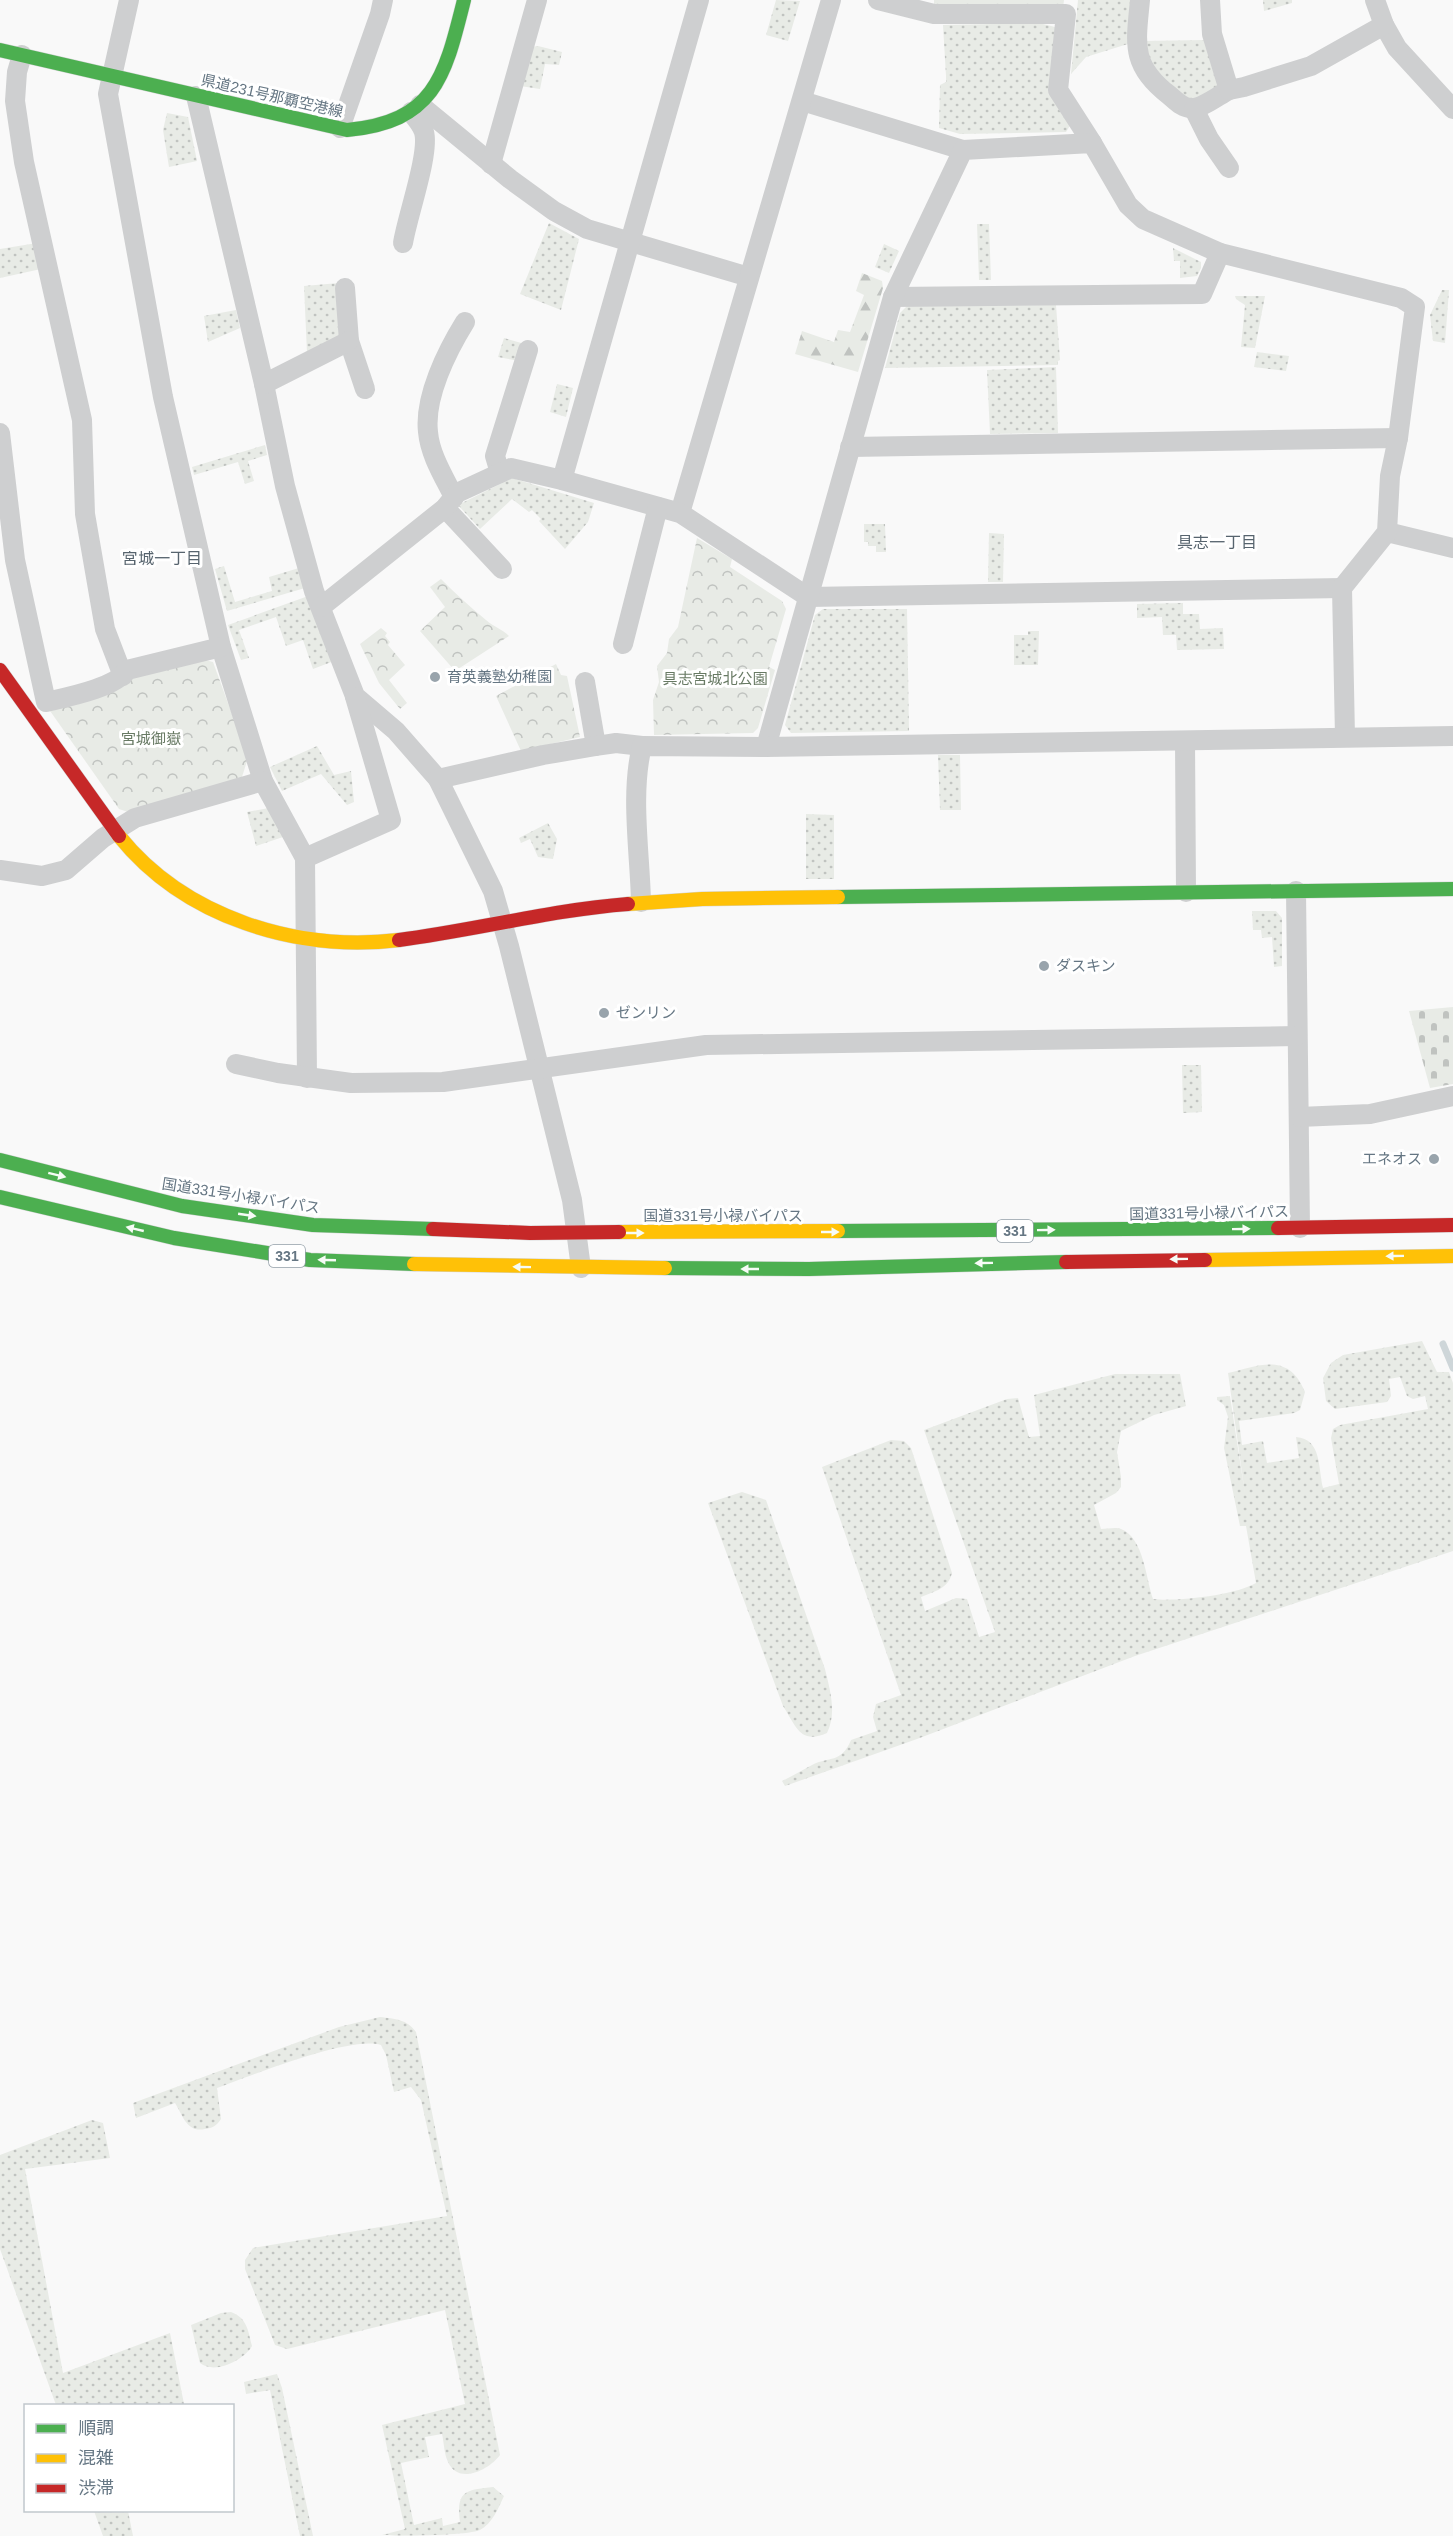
<svg xmlns="http://www.w3.org/2000/svg" width="1453" height="2536" font-family="Helvetica,'Noto Sans JP',sans-serif">
	<style>
		.grass { fill: url(#grass-dots) }
		.forest { fill: url(#forest-firs) }
		.cemetery { fill: url(#cemetery-stones) }
		.park { fill: url(#park-crowns) }
		.lines { fill: none; stroke-linecap: round; stroke-linejoin: round }
		.stream { stroke: #ced6d9; stroke-width: 7 }
		.fast-casing { stroke: #d5d6d7; stroke-width: 15 }
		.slow-casing { stroke: #d5d6d7; stroke-width: 15 }
		.jam-casing { stroke: #d5d6d7; stroke-width: 15 }
		.street { stroke: #cecfd0; stroke-width: 20 }
		.fast { stroke: #4caf50; stroke-width: 14 }
		.slow { stroke: #ffc107; stroke-width: 14 }
		.jam { stroke: #c62828; stroke-width: 14 }
		.oneway { fill: #f6fbf6 }
		.poi-dot { fill: #99a4ac; stroke: #fff; stroke-width: 2 }
		.labels { text-anchor: middle; stroke-width: 6; stroke-linejoin: round; paint-order: stroke }
		.shield { fill: #fff; stroke: #939fa8; stroke-width: 1.5 }
		.shield-label { font-size: 14px; font-weight: bold; fill: #657683 }
		.street-label { font-size: 15px; fill: #657683; stroke: #fff }
		.poi-label { font-size: 15px; fill: #657683; stroke: #fff; text-anchor: start }
		.park-label { font-size: 15px; fill: #687a64; stroke: #fff }
		.neighbourhood-label { font-size: 16px; fill: #57646e; stroke: #fff }
	</style>
	<defs>
		<pattern id="grass-dots" width="8" height="8" patternUnits="userSpaceOnUse" patternTransform="scale(1.5)"><rect width="8" height="8" fill="#e8ebe6"/><path d="M2 2h.1M6 6h.1" fill="none" stroke="#c0c3c0" stroke-width="1.8" stroke-linecap="round"/></pattern>
		<pattern id="forest-firs" width="22" height="20" patternUnits="userSpaceOnUse" patternTransform="scale(1.5)"><rect width="22" height="20" fill="#e8ebe6"/><path d="M5 1l3.5 6h-7zM16 11l3.5 6h-7z" fill="#c0c3c0"/></pattern>
		<pattern id="cemetery-stones" width="16" height="16" patternUnits="userSpaceOnUse" patternTransform="scale(1.5)"><rect width="16" height="16" fill="#e8ebe6"/><path d="M2 7V4a2 2 0 0 1 4 0v3zM10 15v-3a2 2 0 0 1 4 0v3z" fill="#c0c3c0"/></pattern>
		<pattern id="park-crowns" width="20" height="18" patternUnits="userSpaceOnUse" patternTransform="scale(1.5)"><rect width="20" height="18" fill="#e8ebe6"/><path d="M2 6a3 3 0 1 1 6 0M12 15a3 3 0 1 1 6 0" fill="none" stroke="#c0c3c0"/></pattern>
	</defs>
	<rect width="100%" height="100%" fill="#f9f9f9"/>
	<g class="grass">
		<polygon points="776,0 800,1 788,41 766,35"/>
		<polygon points="1078,0 1133,0 1131,43 1086,57 1071,74"/>
		<polygon points="1263,0 1292,0 1292,3 1264,11"/>
		<polygon points="1039,23 1055,27 1058,32 1071,124 1066,132 960,134 939,128 940,85 946,82 946,76 943,25"/>
		<polygon points="1204,40 1220,86 1191,101 1157,77 1140,41"/>
		<polygon points="538,46 562,52 559,65 545,64 540,89 520,86 531,47"/>
		<polygon points="167,113 188,117 197,161 169,167 163,130"/>
		<polygon points="549,223 579,239 561,310 520,294"/>
		<polygon points="977,224 989,224 991,280 979,280"/>
		<polygon points="37,243 41,269 0,278 0,249"/>
		<polygon points="884,244 899,251 889,273 875,267"/>
		<polygon points="1173,248 1201,262 1201,268 1197,276 1180,278 1180,261 1174,261"/>
		<polygon points="339,283 344,335 307,353 304,286"/>
		<polygon points="1442,290 1449,290 1445,343 1433,341 1430,315"/>
		<polygon points="1235,296 1265,296 1255,348 1241,347 1245,305 1236,299"/>
		<polygon points="1056,305 1060,360 1058,361 1058,365 885,368 900,313 907,306"/>
		<polygon points="236,310 240,328 208,342 204,316"/>
		<polygon points="504,338 525,344 519,361 498,357"/>
		<polygon points="1257,352 1289,356 1286,371 1254,367"/>
		<polygon points="1056,367 1058,433 990,434 987,370"/>
		<polygon points="557,384 573,388 566,417 550,412"/>
		<polygon points="265,445 267,455 248,461 254,481 245,484 238,462 194,475 192,467"/>
		<polygon points="512,478 594,503 588,522 565,549 539,521 541,519 532,510 529,512 512,499 480,529 458,505"/>
		<polygon points="864,524 885,524 886,552 876,552 876,546 868,546 868,542 864,542"/>
		<polygon points="989,533 1004,534 1003,582 988,582"/>
		<polygon points="224,566 235,602 272,591 269,577 299,568 305,588 227,611 215,569"/>
		<polygon points="311,595 334,661 313,669 303,640 286,646 276,617 239,630 249,658 241,660 228,625"/>
		<polygon points="1183,603 1183,614 1199,614 1200,629 1223,628 1224,649 1177,650 1176,635 1163,635 1162,617 1137,618 1137,604"/>
		<polygon points="823,609 907,609 909,731 791,733 785,725 815,615"/>
		<polygon points="1028,631 1039,631 1038,665 1014,665 1014,635 1028,635"/>
		<polygon points="317,746 334,775 351,771 354,802 347,805 321,774 282,791 270,767"/>
		<polygon points="938,755 960,755 961,810 940,810"/>
		<polygon points="269,808 283,837 256,846 247,812"/>
		<polygon points="806,814 834,815 834,879 806,879"/>
		<polygon points="548,823 557,839 553,859 538,857 530,839 521,843 519,838"/>
		<polygon points="1252,911 1276,911 1282,918 1282,966 1274,967 1272,937 1262,938 1261,930 1253,930"/>
		<polygon points="1182,1065 1201,1065 1202,1112 1183,1113"/>
		<path d="M 1422,1341 L 1437,1372 L 1449,1372 L 1453,1383 L 1453,1551 L 1135,1656 L 917,1739 L 785,1786 L 782,1781 C 793,1776 802,1770 812,1765 C 829,1756 841,1764 851,1740 L 877,1731 L 873,1717 L 876,1704 L 901,1695 L 822,1467 L 891,1440 L 904,1441 L 911,1448 L 952,1573 C 948,1589 935,1591 921,1597 L 925,1611 L 956,1598 L 967,1599 L 979,1637 L 995,1632 L 924,1430 L 1007,1399 L 1018,1398 L 1029,1437 L 1040,1436 L 1034,1395 L 1115,1374 L 1180,1374 L 1186,1406 L 1154,1415 L 1121,1431 L 1117,1452 L 1121,1477 L 1121,1487 L 1116,1493 L 1094,1505 L 1101,1529 C 1107,1529 1116,1527 1121,1529 C 1144,1538 1146,1579 1153,1599 C 1176,1602 1236,1595 1256,1583 L 1246,1526 L 1240,1526 L 1224,1448 L 1228,1417 L 1224,1405 L 1217,1400 L 1217,1397 L 1230,1396 L 1245,1494 L 1228,1373 C 1260,1365 1289,1352 1305,1392 L 1300,1410 L 1294,1413 L 1239,1421 L 1242,1445 L 1263,1441 L 1267,1463 L 1299,1458 L 1296,1437 C 1322,1439 1318,1468 1323,1488 L 1339,1484 L 1331,1438 L 1333,1429 L 1340,1425 L 1428,1409 L 1425,1396 L 1413,1399 L 1407,1396 L 1400,1377 L 1389,1379 L 1391,1396 L 1387,1402 L 1335,1409 L 1326,1401 L 1323,1378 L 1331,1363 L 1343,1355 Z"/>
		<path d="M 742,1492 L 766,1500 L 825,1669 C 830,1690 837,1713 827,1733 C 800,1745 796,1726 783,1706 L 708,1503 Z"/>
		<path d="M 380,2017 C 395,2019 407,2019 416,2032 L 500,2455 C 490,2469 459,2486 448,2462 C 444,2454 444,2442 442,2434 L 425,2437 L 429,2457 L 401,2463 L 414,2525 L 442,2518 L 443,2526 L 460,2522 C 456,2491 465,2490 493,2487 L 504,2496 C 499,2507 492,2524 480,2530 C 466,2536 398,2536 382,2535 L 405,2529 L 382,2425 L 465,2404 L 445,2310 L 287,2349 L 275,2345 L 245,2269 L 245,2260 L 253,2248 L 447,2216 L 421,2100 L 411,2087 L 394,2092 L 386,2055 L 381,2045 C 351,2035 250,2076 217,2088 L 221,2119 C 216,2126 213,2128 205,2129 C 187,2133 183,2116 175,2103 L 136,2118 L 133,2103 L 339,2027 Z"/>
		<polygon points="92,2120 103,2123 110,2158 25,2169 63,2373 170,2333 184,2404 174,2406 56,2405 0,2249 0,2155"/>
		<path d="M 231,2312 C 247,2318 248,2330 252,2346 C 244,2360 215,2375 200,2363 L 191,2325 L 221,2313 Z"/>
		<polygon points="277,2374 282,2388 313,2536 300,2536 270,2390 246,2394 244,2382"/>
		<polygon points="94,2511 128,2511 133,2536 103,2536"/>
	</g>
	<polygon class="forest" points="862,273 882,281 883,288 858,372 795,354 802,331 834,342 838,330 850,332 864,295 856,291"/>
	<polygon class="cemetery" points="1453,1007 1453,1084 1430,1088 1409,1011"/>
	<g class="park">
		<polygon points="934,0 1064,0 1063,8 934,10"/>
		<polygon points="697,538 732,559 730,567 782,601 786,609 769,667 775,670 758,728 753,733 654,735 653,700 659,682 657,666 667,653 669,639 678,627"/>
		<path d="M 441,579 C 456,594 470,607 486,620 C 494,627 502,629 509,636 L 455,671 L 420,631 L 445,607 L 430,587 Z"/>
		<polygon points="381,628 387,633 385,636 390,642 388,645 405,665 389,680 407,703 400,709 379,683 360,644"/>
		<polygon points="205,660 213,662 248,758 241,780 128,812 119,809 48,708 125,680"/>
		<polygon points="556,664 561,675 567,676 580,737 521,751 496,696"/>
	</g>
	<g class="lines">
		<polyline class="stream" points="1443,1344 1453,1368"/>
		<g class="fast-casing">
			<g id="fast">
				<path d="M 0,50 L 347,130 C 435,122 445,76 464,0"/>
				<polyline points="838,897 1453,889"/>
				<polyline points="0,1160 182,1206 313,1225 433,1229"/>
				<polyline points="0,1197 174,1238 310,1260 414,1264"/>
				<polyline points="838,1231 1278,1228"/>
				<polyline points="665,1268 809,1269 1066,1262"/>
			</g>
		</g>
		<g class="slow-casing">
			<g id="slow">
				<path d="M 119,836 C 185,918 297,952 399,940"/>
				<polyline points="628,904 702,899 838,897"/>
				<polyline points="619,1232 838,1231"/>
				<polyline points="1205,1260 1453,1256"/>
				<polyline points="414,1264 665,1268"/>
			</g>
		</g>
		<g class="jam-casing">
			<g id="jam">
				<polyline points="0,670 119,836"/>
				<path d="M 399,940 C 476,930 551,910 628,904"/>
				<polyline points="1278,1228 1453,1225"/>
				<polyline points="433,1229 530,1233 619,1232"/>
				<polyline points="1066,1262 1205,1260"/>
			</g>
		</g>
		<g class="street">
			<polyline points="129,0 108,94 163,397 221,647 263,781 305,858 307,1078"/>
			<polyline points="878,0 934,14 1066,14 1058,90 1092,143"/>
			<path d="M 1140,0 C 1136,43 1130,65 1169,95 C 1175,100 1183,109 1192,108 C 1203,108 1219,95 1229,90 L 1212,34 L 1210,0"/>
			<polyline points="1375,0 1384,25 1397,48 1453,109"/>
			<polyline points="22,55 17,72 15,101 24,162 82,420 85,514 105,629 123,676"/>
			<polyline points="1229,90 1244,87 1311,66 1384,25"/>
			<polyline points="196,96 264,384 285,486 314,591 355,696 396,731 438,779 493,891 509,946 572,1200 581,1268"/>
			<polyline points="802,101 963,150"/>
			<polyline points="420,105 510,179 554,211 587,229 749,277"/>
			<polyline points="1194,109 1209,139 1229,168"/>
			<polyline points="340,128 380,14 383,0"/>
			<polyline points="491,164 537,0"/>
			<path d="M 403,243 C 407,217 430,153 424,132 C 422,125 415,117 411,112"/>
			<polyline points="345,288 349,341 365,389"/>
			<polyline points="893,297 1202,294 1220,253"/>
			<polyline points="264,384 349,341"/>
			<path d="M 0,433 L 15,560 L 46,702 C 67,697 115,688 127,670 L 221,647"/>
			<polyline points="850,447 1398,438"/>
			<polyline points="500,473 495,456 528,350"/>
			<polyline points="562,480 699,0"/>
			<path d="M 454,497 C 444,477 430,455 428,432 C 424,397 447,351 465,322"/>
			<polyline points="445,508 502,569"/>
			<polyline points="680,513 831,0"/>
			<polyline points="1387,532 1453,548"/>
			<polyline points="321,607 445,508 457,493 511,468 562,480 680,513 808,597 1342,588"/>
			<polyline points="623,644 658,507"/>
			<polyline points="585,682 596,746"/>
			<polyline points="1185,741 1186,892"/>
			<polyline points="766,747 893,297 963,150 1092,143 1128,205 1143,219 1220,253 1401,298 1415,307 1398,438 1390,476 1387,532 1342,588 1345,737"/>
			<polyline points="438,779 543,755 596,746 616,743 642,746"/>
			<polyline points="305,858 391,820 355,697"/>
			<polyline points="0,870 42,876 66,870 103,838 135,818 263,781"/>
			<polyline points="1296,891 1300,1228"/>
			<path d="M 641,902 C 640,853 630,794 642,746 L 766,747 L 1453,736"/>
			<polyline points="236,1064 278,1073 351,1083 443,1082 706,1045 1297,1036"/>
			<polyline points="1299,1117 1370,1114 1453,1096"/>
		</g>
		<use href="#fast" class="fast"/>
		<use href="#slow" class="slow"/>
		<use href="#jam" class="jam"/>
	</g>
	<defs><path id="oneway-solid" d="M-6-.8H1V-3.2L6.5 0L1 3.2V.8H-6Z" transform="scale(1.5)"/></defs>
	<g class="oneway">
		<use href="#oneway-solid" transform="translate(57 1175) rotate(14)"/>
		<use href="#oneway-solid" transform="translate(247 1215) rotate(8)"/>
		<use href="#oneway-solid" transform="translate(135 1229) rotate(-167)"/>
		<use href="#oneway-solid" transform="translate(1241 1229) rotate(-1)"/>
		<use href="#oneway-solid" transform="translate(1046 1230) rotate(-1)"/>
		<use href="#oneway-solid" transform="translate(830 1232)"/>
		<use href="#oneway-solid" transform="translate(635 1233)"/>
		<use href="#oneway-solid" transform="translate(1395 1256) rotate(179)"/>
		<use href="#oneway-solid" transform="translate(1179 1259) rotate(179)"/>
		<use href="#oneway-solid" transform="translate(327 1260) rotate(-178)"/>
		<use href="#oneway-solid" transform="translate(984 1263) rotate(179)"/>
		<use href="#oneway-solid" transform="translate(522 1267) rotate(-179)"/>
		<use href="#oneway-solid" transform="translate(750 1269) rotate(-180)"/>
	</g>
	<g class="poi-dot">
		<circle cx="435" cy="677" r="6"/>
		<circle cx="1044" cy="966" r="6"/>
		<circle cx="604" cy="1013" r="6"/>
		<circle cx="1434" cy="1159" r="6"/>
	</g>
	<g class="labels">
		<g class="shield">
			<rect x="997" y="1220" width="36" height="22" rx="4.5"/>
			<rect x="269" y="1245" width="36" height="22" rx="4.5"/>
		</g>
		<g class="shield-label">
			<text x="1015" y="1236">331</text>
			<text x="287" y="1261">331</text>
		</g>
		<g class="street-label">
			<text transform="translate(272 96) rotate(13)" y="5">県道231号那覇空港線</text>
			<text transform="translate(241 1196) rotate(9)" y="5">国道331号小禄バイパス</text>
			<text transform="translate(1209 1213) rotate(-1)" y="5">国道331号小禄バイパス</text>
			<text x="723" y="1221">国道331号小禄バイパス</text>
		</g>
		<g class="poi-label">
			<text x="447" y="682">育英義塾幼稚園</text>
			<text x="1056" y="971">ダスキン</text>
			<text x="616" y="1018">ゼンリン</text>
			<text x="1422" y="1164" text-anchor="end">エネオス</text>
		</g>
		<g class="park-label">
			<text x="715" y="684">具志宮城北公園</text>
			<text x="151" y="744">宮城御嶽</text>
		</g>
		<g class="neighbourhood-label">
			<text x="1217" y="548">具志一丁目</text>
			<text x="162" y="564">宮城一丁目</text>
		</g>
	</g>
	<rect x="24" y="2404" width="210" height="108" fill="#ffffff" stroke="#c1c8cd" stroke-width="1.5"/>
	<rect x="36" y="2424" width="30" height="9" fill="#4caf50" stroke="#c1c8cd" stroke-width="1.5"/>
	<text x="78" y="2434" font-size="18" fill="#657683">順調</text>
	<rect x="36" y="2454" width="30" height="9" fill="#ffc107" stroke="#c1c8cd" stroke-width="1.5"/>
	<text x="78" y="2464" font-size="18" fill="#657683">混雑</text>
	<rect x="36" y="2484" width="30" height="9" fill="#c62828" stroke="#c1c8cd" stroke-width="1.5"/>
	<text x="78" y="2494" font-size="18" fill="#657683">渋滞</text>
</svg>
